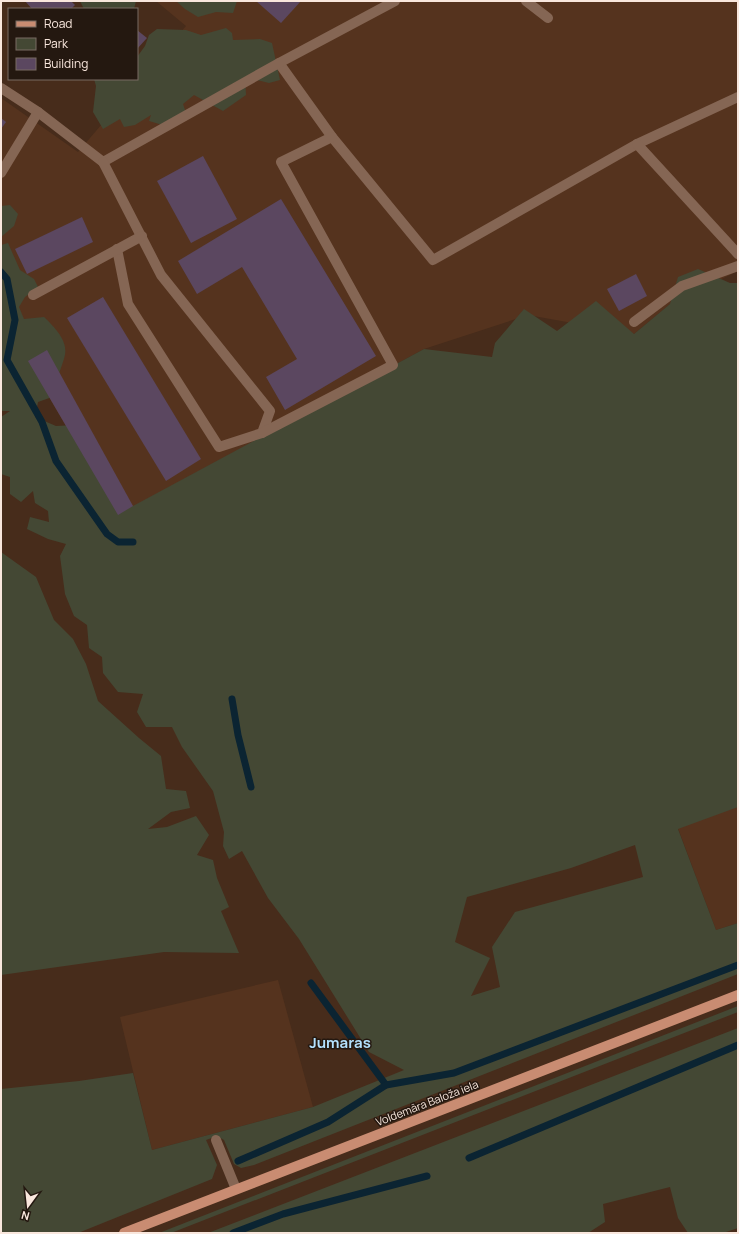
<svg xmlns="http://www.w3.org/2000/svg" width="739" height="1234" font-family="Manrope,sans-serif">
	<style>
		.built { fill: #55331e }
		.green { fill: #444834; fill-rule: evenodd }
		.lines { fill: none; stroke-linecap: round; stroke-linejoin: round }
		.stream { stroke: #0b2432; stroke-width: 7 }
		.building { fill: #5b4760 }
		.minor { stroke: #856654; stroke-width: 10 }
		.major { stroke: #c98c72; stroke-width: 10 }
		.labels { text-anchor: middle; stroke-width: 3; stroke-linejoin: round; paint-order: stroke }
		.street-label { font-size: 11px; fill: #f9e7dd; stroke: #241810 }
		.district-label { font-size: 15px; font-weight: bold; fill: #b4e1fd; stroke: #241810 }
	</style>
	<rect width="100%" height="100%" fill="#472c1b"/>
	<g class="built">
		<polygon points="156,1 738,1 738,271 670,304 634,334 528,315 424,349 118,515 28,361 1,324 1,98 78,152 186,26"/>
		<polygon points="738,719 738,923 716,930 654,764"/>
		<polygon points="278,980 313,1107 152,1150 120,1017"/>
	</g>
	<g class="green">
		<polygon points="80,1 136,1 134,9 84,9"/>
		<polygon points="176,1 237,1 233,13 216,12 198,17 185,9"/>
		<polygon points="226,28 232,33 233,40 260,39 272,43 280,80 269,83 245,77 246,95 223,111 194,95 183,104 186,113 166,126 149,121 151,115 135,125 124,127 120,119 103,129 93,112 96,86 94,79 137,79 137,57 145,46 149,35 157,29 186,30 201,35"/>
		<polygon points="10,205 18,214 14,226 1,237 1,206"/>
		<path d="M 8,243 L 20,270 L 34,279 L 38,287 L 25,297 L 19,307 L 24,319 L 44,317 C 83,354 57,356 55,396 L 38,402 L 35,417 L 56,426 L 76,425 L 129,504 L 133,506 L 424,349 L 492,357 L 495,343 L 524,309 L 557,331 L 596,301 L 634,334 L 670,304 L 678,277 L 698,269 L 730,283 L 738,283 L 738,807 L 678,829 L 716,930 L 738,923 L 738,974 L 254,1165 L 241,1168 L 234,1164 L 224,1140 L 217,1136 L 206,1140 L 217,1165 L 212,1179 L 78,1233 L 1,1233 L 1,1089 L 79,1081 L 133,1073 L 152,1150 L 313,1107 L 404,1070 L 369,1052 L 299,939 L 268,898 L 242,851 L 229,859 L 223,846 L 224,832 L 213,791 L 182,747 L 172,727 L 146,727 L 137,712 L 143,694 L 118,692 L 103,673 L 102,657 L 89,648 L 87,625 L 74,616 L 65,594 L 60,556 L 66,544 L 48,539 L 27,529 L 30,517 L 49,522 L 48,511 L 35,503 L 33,491 L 21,502 L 10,494 L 10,477 L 1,474 L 1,417 L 10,411 L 1,411 L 1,245 ZM 635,845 L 643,877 L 515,912 L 492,947 L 500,987 L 471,996 L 490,958 L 455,942 L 467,897 L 571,868 Z"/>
		<polygon points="1,552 36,577 54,620 73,639 86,664 98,701 139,738 161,756 166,789 186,791 190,808 171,812 148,829 167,827 196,816 209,835 197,855 213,860 217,878 229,907 221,911 239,953 164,952 1,975"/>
		<polygon points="738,1006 738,1012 171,1233 159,1233"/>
		<polygon points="738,1028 738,1228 723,1233 688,1233 678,1218 670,1187 603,1204 605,1222 588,1233 208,1233"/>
	</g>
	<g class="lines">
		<g class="stream">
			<polyline points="1,272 7,279 15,320 7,360 42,422 56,461 107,534 118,542 133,542"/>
			<polyline points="232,699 238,735 251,787"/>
			<polyline points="311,983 386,1085"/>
			<polyline points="469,1158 738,1045"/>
			<polyline points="238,1161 328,1122 386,1085 454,1073 738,965"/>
			<polyline points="233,1233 283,1214 427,1176"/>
		</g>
	</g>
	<g class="building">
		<polygon points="25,1 71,1 75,5 71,9 32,9"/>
		<polygon points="256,1 301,1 281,23"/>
		<polygon points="137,30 147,38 137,49"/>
		<polygon points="1,118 6,122 1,129"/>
		<polygon points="203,156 237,219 191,243 157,181"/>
		<polygon points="281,199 376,356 285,410 266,377 297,359 242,267 197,294 178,261"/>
		<polygon points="82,217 93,242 27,274 15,249"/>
		<polygon points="636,274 647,296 619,311 607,289"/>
		<polygon points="103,297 201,459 166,481 67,318"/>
		<polygon points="47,350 133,506 118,515 28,361"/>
	</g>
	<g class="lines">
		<g class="minor">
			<polyline points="526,1 548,18"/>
			<polyline points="279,63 332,137 433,260 637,144 738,97"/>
			<polyline points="1,88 38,112 103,162 279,63 395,1"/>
			<polyline points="637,144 738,254"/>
			<polyline points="103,162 161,275 270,411 262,433 219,447 128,304 117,249"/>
			<polyline points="1,173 38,112"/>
			<polyline points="33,295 142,236"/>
			<polyline points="634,322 682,286 738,266"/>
			<polyline points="262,433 393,365 281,162 332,137"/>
			<polyline points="216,1140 236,1189"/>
		</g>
		<polyline class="major" points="124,1233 738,995"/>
	</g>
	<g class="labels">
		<g class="street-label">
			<text transform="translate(427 1103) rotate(-21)" y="4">Voldemāra Baloža iela</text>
		</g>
		<g class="district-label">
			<text x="340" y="1048">Jumaras</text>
		</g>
	</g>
	<rect width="739" height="1234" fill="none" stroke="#f9e7dd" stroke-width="4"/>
	<rect x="8" y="8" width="130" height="72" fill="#241810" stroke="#796b62"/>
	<rect x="16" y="21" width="20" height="6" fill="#c98c72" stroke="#796b62"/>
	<text x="44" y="28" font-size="12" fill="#f9e7dd">Road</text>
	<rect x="16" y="38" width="20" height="12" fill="#444834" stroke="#796b62"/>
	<text x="44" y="48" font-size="12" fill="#f9e7dd">Park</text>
	<rect x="16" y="58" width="20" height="12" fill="#5b4760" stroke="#796b62"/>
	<text x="44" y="68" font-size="12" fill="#f9e7dd">Building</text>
	<g transform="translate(28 1206) rotate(195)" stroke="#241810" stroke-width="3" paint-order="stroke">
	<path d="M0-3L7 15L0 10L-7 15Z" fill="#f9e7dd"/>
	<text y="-6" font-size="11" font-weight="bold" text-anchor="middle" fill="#f9e7dd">N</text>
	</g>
</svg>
